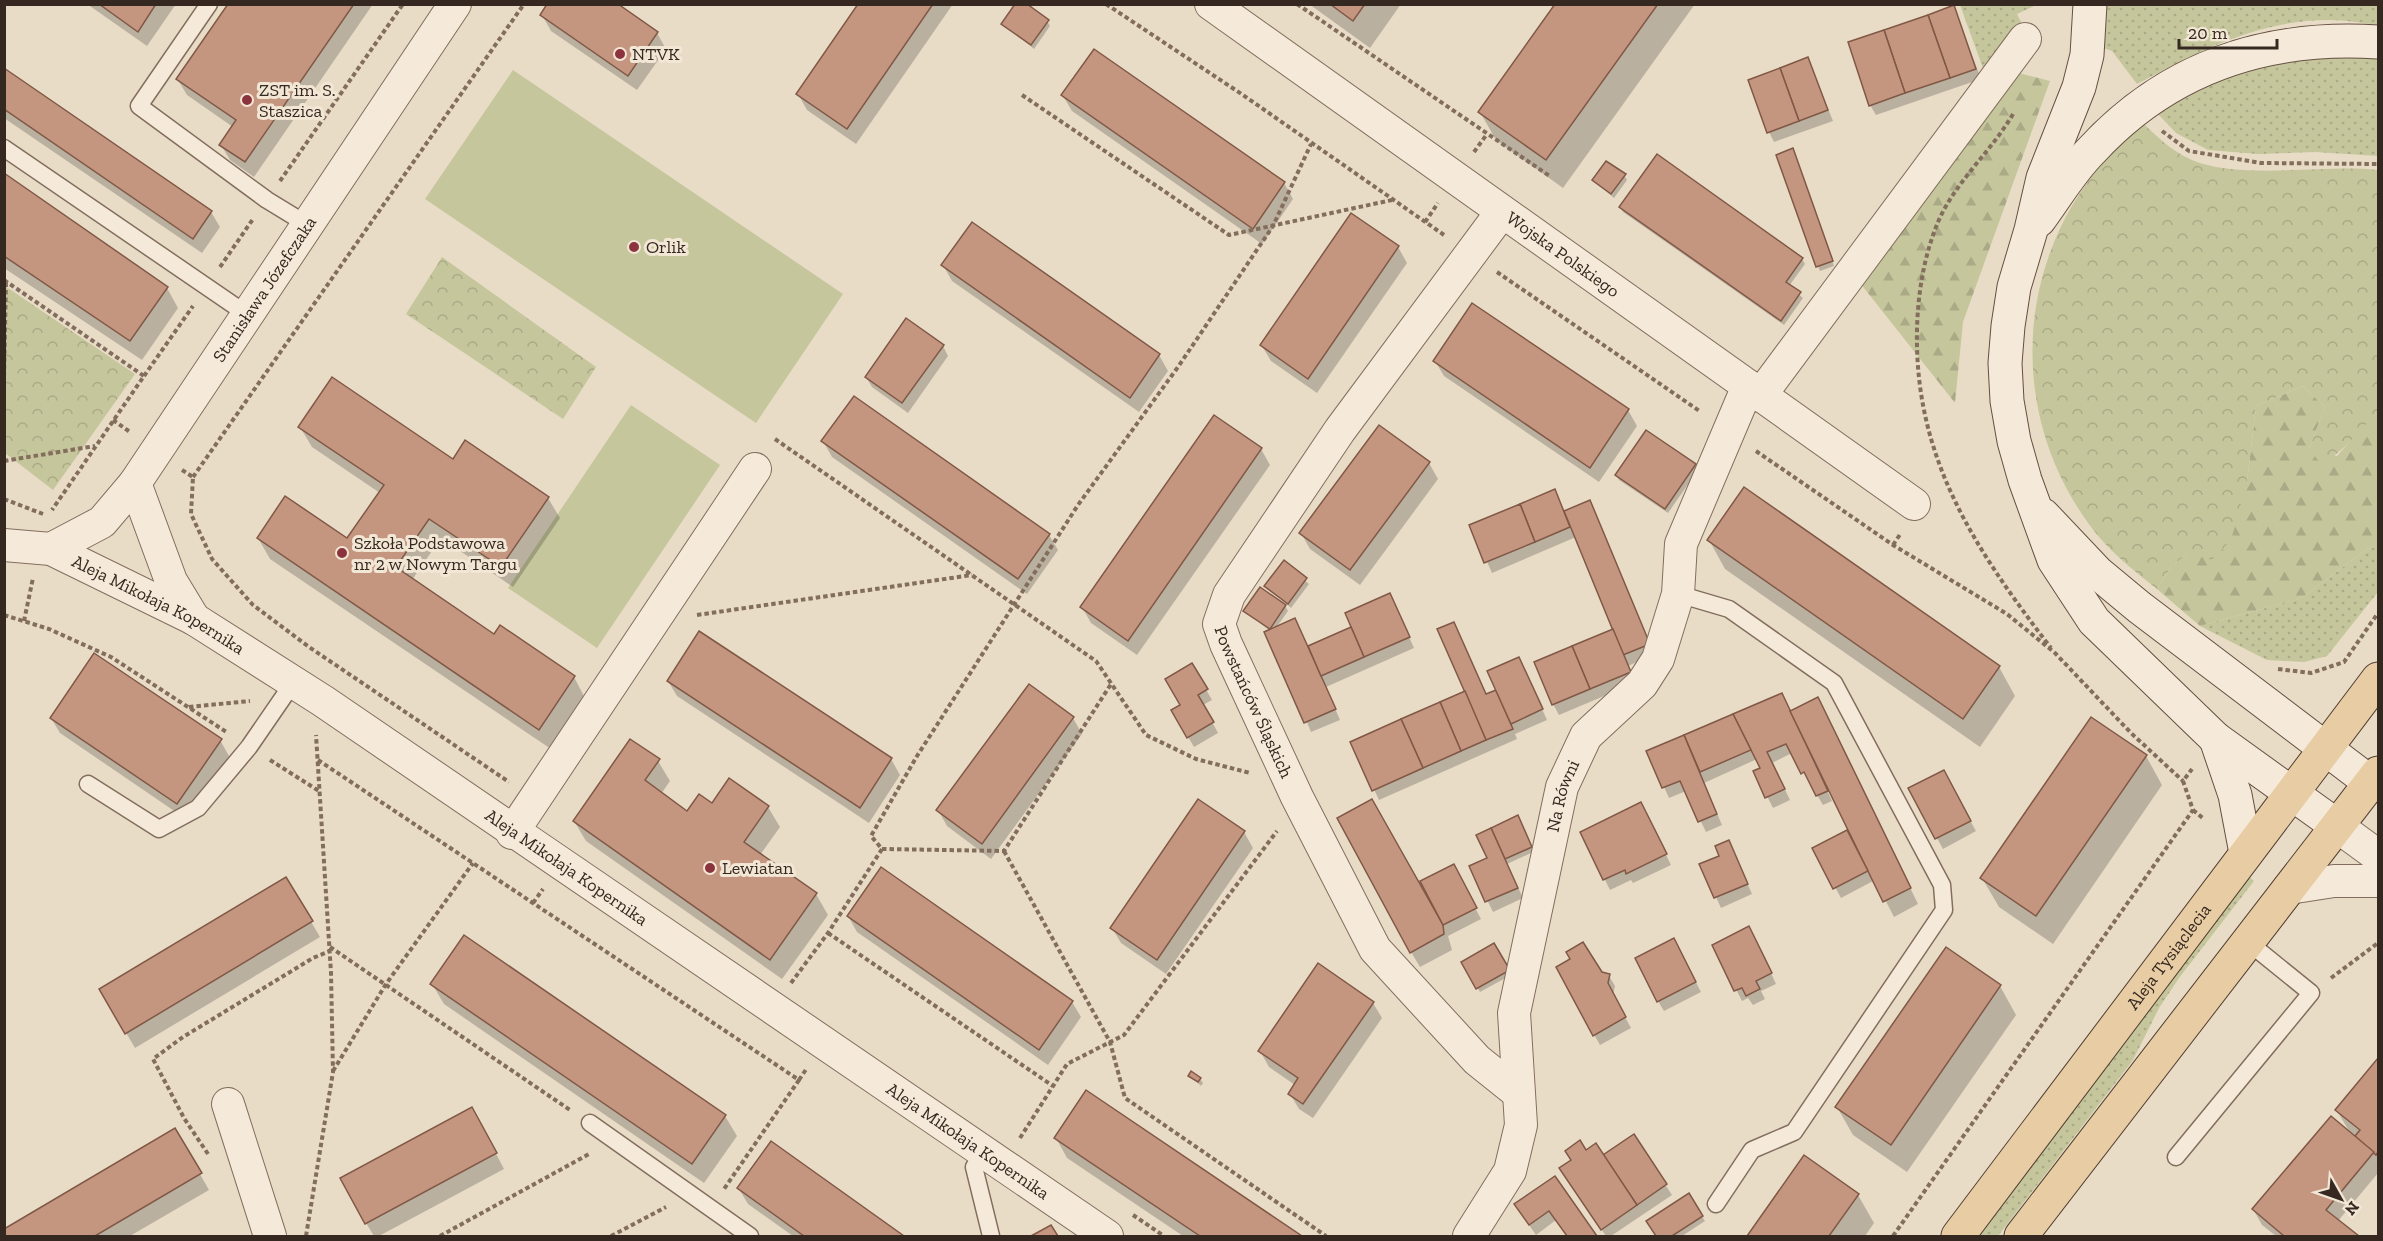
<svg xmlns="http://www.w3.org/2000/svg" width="2383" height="1241" font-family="'Zilla Slab',serif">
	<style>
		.grass { fill: url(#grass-dots) }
		.forest { fill: url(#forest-firs) }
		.park { fill: url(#park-crowns) }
		.pitch { fill: #c5c69c }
		.shadow { fill: #0003 }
		.building { fill: #c49680; stroke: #805846; stroke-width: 1.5 }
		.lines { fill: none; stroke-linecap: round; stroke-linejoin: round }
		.service-casing { stroke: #836e5e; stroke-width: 19 }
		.minor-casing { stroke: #836e5e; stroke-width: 34 }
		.secondary-casing { stroke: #655041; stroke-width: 35 }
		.primary-casing { stroke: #513e32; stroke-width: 35 }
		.path { stroke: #836e5e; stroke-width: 4; stroke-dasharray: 4.5 3; stroke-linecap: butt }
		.service { stroke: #f5ead9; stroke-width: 16 }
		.minor { stroke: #f5ead9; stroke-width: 32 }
		.secondary { stroke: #f5ead9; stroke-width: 33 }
		.primary { stroke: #e8cca3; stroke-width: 33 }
		.poi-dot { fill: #8c343d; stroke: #f2e7d5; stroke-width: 2 }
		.labels { text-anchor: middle; stroke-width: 6; stroke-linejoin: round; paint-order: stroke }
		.poi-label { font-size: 18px; fill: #352820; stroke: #f2e7d5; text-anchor: start }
		.street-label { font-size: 18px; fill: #352820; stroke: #f2e7d5 }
	</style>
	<defs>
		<pattern id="grass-dots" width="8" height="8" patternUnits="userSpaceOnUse" patternTransform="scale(1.5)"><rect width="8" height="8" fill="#c5c69c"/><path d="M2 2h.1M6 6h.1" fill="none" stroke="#aaaa86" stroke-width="1.8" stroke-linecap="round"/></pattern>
		<pattern id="forest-firs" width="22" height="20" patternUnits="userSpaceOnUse" patternTransform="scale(1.5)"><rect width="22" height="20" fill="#c5c69c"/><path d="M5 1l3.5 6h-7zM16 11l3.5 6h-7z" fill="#aaaa86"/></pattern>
		<pattern id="park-crowns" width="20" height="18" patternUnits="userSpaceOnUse" patternTransform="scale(1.5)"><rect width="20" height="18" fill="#c5c69c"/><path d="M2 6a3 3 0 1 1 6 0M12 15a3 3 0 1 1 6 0" fill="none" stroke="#aaaa86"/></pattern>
	</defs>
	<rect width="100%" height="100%" fill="#e9dcc7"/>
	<g class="grass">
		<polygon points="1960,5 2036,5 2017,14 2022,24 1984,71"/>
		<path d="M 2105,5 L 2378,5 L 2378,25 C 2362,23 2345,20 2328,20 C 2258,20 2197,52 2137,84 L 2112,51 L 2103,48 Z"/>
		<path d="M 2320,56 L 2378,58 L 2378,156 L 2315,152 L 2258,154 L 2208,150 L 2176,133 L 2158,114 C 2213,78 2257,67 2320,56 Z"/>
		<polygon points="2378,545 2378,592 2327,656 2304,662 2267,660 2200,626 2302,598 2364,551"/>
		<polygon points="2248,876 2254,881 2179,978 2159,1008 2133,1060 1998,1236 1976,1236"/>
	</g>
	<g class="forest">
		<polygon points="2015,72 2050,81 1963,322 1955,403 1860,283"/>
		<polygon points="2303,386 2325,407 2309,449 2337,456 2366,423 2378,413 2378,545 2364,551 2302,598 2200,626 2157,589 2171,567 2188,553 2247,482 2256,406"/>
	</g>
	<g class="park">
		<path d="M 2144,124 C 2160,140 2178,156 2200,163 C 2251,179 2323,164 2378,170 L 2378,413 C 2358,430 2345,452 2321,464 L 2309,449 L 2325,407 L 2303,386 L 2256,406 L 2247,482 L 2231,540 L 2212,560 L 2188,553 L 2171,567 L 2157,589 C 2137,573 2116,557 2099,537 C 2008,426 2010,266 2107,158 C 2118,145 2132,135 2144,124 Z"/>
		<polygon points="442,257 596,367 563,419 406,314"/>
		<polygon points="5,286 135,374 53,490 5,453"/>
	</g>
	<g class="pitch">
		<polygon points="513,70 843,294 756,423 425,199"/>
		<polygon points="631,405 720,465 597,648 508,588"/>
	</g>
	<g class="shadow">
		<polygon points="87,4 176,4 147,46"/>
		<polygon points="230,4 373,4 254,177 230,160 221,145 233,127 187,95 178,80"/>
		<polygon points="860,4 953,4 856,144 807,110 798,94"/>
		<polygon points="1309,4 1401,4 1370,48"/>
		<polygon points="1557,4 1695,4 1563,188 1496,140 1480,112"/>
		<polygon points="1954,7 1981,79 1876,115 1870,105"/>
		<polygon points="542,15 657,33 666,49 637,90 551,31"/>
		<polygon points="1047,21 1050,26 1034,49 1003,24"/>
		<polygon points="1808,59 1833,121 1774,142 1769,132"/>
		<polygon points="4,70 211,212 220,227 202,253 4,118"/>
		<polygon points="1063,96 1284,183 1293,199 1262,244 1072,111"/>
		<polygon points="1795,155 1834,266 1820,271 1818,266"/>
		<polygon points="1624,175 1627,180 1614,198 1593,180"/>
		<polygon points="4,178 167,288 178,308 142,360 4,268"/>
		<polygon points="1621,207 1802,259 1805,264 1789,286 1803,298 1784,325 1623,212"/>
		<polygon points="1352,216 1398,247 1407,263 1317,393 1271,361 1262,346"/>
		<polygon points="943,265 1159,355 1168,371 1139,412 952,281"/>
		<polygon points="943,346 948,356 908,413 872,387 866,377"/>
		<polygon points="1435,361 1628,410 1637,426 1599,482 1444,376"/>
		<polygon points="1215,417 1261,449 1270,465 1137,655 1091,623 1082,607"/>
		<polygon points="300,427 453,461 548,498 560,518 513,587 441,538 412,580 494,636 574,677 585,698 551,749 270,559 258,538 348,540 380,493 312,447"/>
		<polygon points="1646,432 1695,465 1698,470 1668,513 1619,480 1616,475"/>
		<polygon points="823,441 1049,535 1058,550 1027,594 832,457"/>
		<polygon points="1429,463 1438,479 1360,585 1310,549 1301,533"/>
		<polygon points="1554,491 1565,512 1589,502 1654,654 1628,666 1635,683 1559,715 1553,704 1615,630 1576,537 1492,573 1471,526"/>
		<polygon points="1709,540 1999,667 2015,696 1980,747 1725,569"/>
		<polygon points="1284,562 1309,584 1291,608 1266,586"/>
		<polygon points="1283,602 1288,611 1276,628 1295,620 1308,647 1353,628 1395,605 1414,648 1326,687 1340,720 1311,732 1270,631 1245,611"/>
		<polygon points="1453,623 1487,696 1498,691 1524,669 1547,720 1515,734 1517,739 1379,800 1352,742 1467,692"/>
		<polygon points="1192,665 1212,700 1203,705 1218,733 1194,747 1173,711 1182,705"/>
		<polygon points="668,681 891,759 900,775 869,823 677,696"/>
		<polygon points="1029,686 1073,718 1082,734 991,859 947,826 938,810"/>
		<polygon points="1782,695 1791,712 1826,714 1918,904 1894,917 1875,880 1841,898 1814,849 1867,865 1820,769 1818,771 1832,801 1823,805 1792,753 1772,763 1790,800 1773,808 1755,772 1762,769 1757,759 1704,783 1722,825 1706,832 1686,791 1669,798 1648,752"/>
		<polygon points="51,718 220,740 229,756 186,819 60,733"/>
		<polygon points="2146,756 2162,785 2053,944 1999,907 1982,878"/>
		<polygon points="658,761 670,781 661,794 688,813 712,805 768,807 780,827 760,855 816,894 828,915 782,979 586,841 574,821"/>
		<polygon points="1943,772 1976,831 1943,849 1910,789"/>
		<polygon points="1371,801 1420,883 1453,866 1481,919 1448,936 1452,950 1420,967 1411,952"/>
		<polygon points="1646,814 1671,865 1633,883 1631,880 1610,890 1582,833"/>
		<polygon points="1520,822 1533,852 1507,864 1523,898 1493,912 1471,867 1488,858 1494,835"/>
		<polygon points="1244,832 1253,848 1166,974 1121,943 1112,928"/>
		<polygon points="1729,842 1752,894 1721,908 1701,864 1721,856"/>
		<polygon points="286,879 320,937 135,1048 101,990"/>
		<polygon points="848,916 1072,1002 1081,1017 1048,1065 857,932"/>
		<polygon points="1755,938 1776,984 1761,991 1765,999 1753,1005 1748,998 1742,1001 1714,946"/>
		<polygon points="1494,945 1511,975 1480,992 1463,962"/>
		<polygon points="1679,950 1701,992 1664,1011 1658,1001"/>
		<polygon points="1601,974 1609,976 1615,986 1613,995 1631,1028 1600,1045 1571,994"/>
		<polygon points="432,984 725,1116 737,1136 704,1183 444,1004"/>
		<polygon points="2000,986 2016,1015 1907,1172 1853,1135 1837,1107"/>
		<polygon points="1373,1003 1382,1018 1313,1118 1299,1109 1290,1094 1295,1085 1269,1067 1260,1051"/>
		<polygon points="2378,1060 2378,1173 2338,1221 2357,1236 2276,1236 2262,1225 2253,1209 2351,1134 2337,1111"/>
		<polygon points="1190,1076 1200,1079 1203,1083 1201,1086"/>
		<polygon points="1087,1092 1300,1236 1183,1236 1067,1158 1056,1138"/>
		<polygon points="481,1125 504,1169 379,1236 374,1236 366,1223"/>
		<polygon points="175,1130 209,1190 130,1236 4,1236 4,1231"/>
		<polygon points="1633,1136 1672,1195 1611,1236 1606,1236 1567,1179 1586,1152 1603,1157"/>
		<polygon points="771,1143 901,1236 793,1236 748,1204 739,1189"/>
		<polygon points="1804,1157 1858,1195 1874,1223 1865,1236 1749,1236"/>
		<polygon points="1555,1178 1595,1236 1568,1236 1556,1220 1536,1235 1522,1215"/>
		<polygon points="1688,1196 1705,1221 1682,1236 1657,1236 1648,1221"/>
	</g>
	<g class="building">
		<polygon points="99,4 156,4 138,32"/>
		<polygon points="228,4 354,4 245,162 219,145 236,120 176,79"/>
		<polygon points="547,4 618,4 658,32 628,76 540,15"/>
		<polygon points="858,4 933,4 847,129 796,94"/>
		<polygon points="1015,4 1027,4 1049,20 1031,45 1001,24"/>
		<polygon points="1330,4 1365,4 1353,21"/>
		<polygon points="1555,4 1658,4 1546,160 1478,112"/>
		<polygon points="1954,5 1976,69 1950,78 1928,15"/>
		<polygon points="1928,15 1950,78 1905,93 1884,30"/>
		<polygon points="1884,30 1905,93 1869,106 1848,42"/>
		<polygon points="1094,49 1285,182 1253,229 1061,95"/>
		<polygon points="1808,57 1828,110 1799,121 1780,68"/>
		<polygon points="4,68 212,211 193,239 4,109"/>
		<polygon points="1780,68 1799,121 1767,133 1748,80"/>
		<polygon points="1793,148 1833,261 1816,267 1776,155"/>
		<polygon points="1657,154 1803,258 1786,282 1801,292 1781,321 1619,207"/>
		<polygon points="1606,161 1626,174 1611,194 1592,180"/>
		<polygon points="4,173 168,287 130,341 4,256"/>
		<polygon points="1351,213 1399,246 1308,379 1260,345"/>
		<polygon points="972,222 1160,354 1130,398 941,265"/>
		<polygon points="1472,303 1629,409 1590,468 1433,361"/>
		<polygon points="906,318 944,345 902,403 865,377"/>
		<polygon points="332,377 453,459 465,440 549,497 501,567 429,519 396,567 494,634 500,625 575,676 539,730 257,538 285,496 347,538 384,485 298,427"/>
		<polygon points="854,396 1050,534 1018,579 821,441"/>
		<polygon points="1214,415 1262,448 1128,641 1080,607"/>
		<polygon points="1379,425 1430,462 1350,570 1299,533"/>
		<polygon points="1646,430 1696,464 1665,509 1615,475"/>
		<polygon points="1744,487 2000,666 1963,719 1707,540"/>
		<polygon points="1555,489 1570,527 1535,542 1520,504"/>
		<polygon points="1590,500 1650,644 1623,655 1564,511"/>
		<polygon points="1520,504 1535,542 1484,563 1469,525"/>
		<polygon points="1284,560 1307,578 1288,604 1264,586"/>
		<polygon points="1260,587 1286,605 1270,629 1243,611"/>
		<polygon points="1390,593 1410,637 1364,657 1345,613"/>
		<polygon points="1295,618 1336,709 1304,723 1264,632"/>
		<polygon points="1454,622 1486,694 1496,690 1513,729 1486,740 1437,629"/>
		<polygon points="1351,627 1364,657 1321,676 1308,646"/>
		<polygon points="1613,629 1631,672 1590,689 1572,646"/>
		<polygon points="699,631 892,758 860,808 667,681"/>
		<polygon points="1572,646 1590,689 1552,705 1534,662"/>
		<polygon points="94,653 222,739 177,804 50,718"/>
		<polygon points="1519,657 1543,709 1511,724 1487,671"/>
		<polygon points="1192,663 1208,689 1198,695 1214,722 1187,738 1171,710 1180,705 1165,679"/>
		<polygon points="1029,684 1074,717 982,844 936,810"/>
		<polygon points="1465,691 1486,740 1461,751 1440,702"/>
		<polygon points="1782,693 1828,791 1816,796 1804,772 1801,774 1786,744 1767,752 1785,789 1765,798 1753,771 1760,768 1733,714"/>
		<polygon points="1818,697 1911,888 1883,902 1790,711"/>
		<polygon points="1440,702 1461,751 1423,768 1401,719"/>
		<polygon points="1733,714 1751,750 1700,772 1684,735"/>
		<polygon points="2091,717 2147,755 2036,916 1980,878"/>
		<polygon points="1401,719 1423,768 1372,791 1350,742"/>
		<polygon points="1684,735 1717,814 1698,822 1680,781 1662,788 1646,751"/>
		<polygon points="630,739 660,759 645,780 687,811 699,794 712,803 729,778 769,806 744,842 817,893 770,960 573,821"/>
		<polygon points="1944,770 1971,821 1935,839 1908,788"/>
		<polygon points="1198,799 1245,831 1157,960 1110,928"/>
		<polygon points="1372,799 1443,925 1444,934 1410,953 1337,818"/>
		<polygon points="1641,802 1667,854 1626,874 1625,870 1603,880 1580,832"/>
		<polygon points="1518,815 1532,847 1505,859 1491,828"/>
		<polygon points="1491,828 1518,888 1485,902 1469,866 1487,858 1476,835"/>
		<polygon points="1847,830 1868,871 1833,889 1812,848"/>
		<polygon points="1729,840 1748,884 1714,898 1699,864 1719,856 1715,846"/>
		<polygon points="1454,864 1477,908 1443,925 1420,881"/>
		<polygon points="881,867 1073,1001 1039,1050 847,916"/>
		<polygon points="286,877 313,921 125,1034 99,989"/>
		<polygon points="1749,926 1772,973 1756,981 1760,989 1746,996 1742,988 1734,991 1712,945"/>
		<polygon points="464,935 726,1115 692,1164 430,984"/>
		<polygon points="1674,938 1696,982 1657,1002 1635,958"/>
		<polygon points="1583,942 1602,972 1610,974 1608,983 1626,1017 1593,1036 1556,967 1570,959 1566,952"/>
		<polygon points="1494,943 1510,970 1476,989 1461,962"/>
		<polygon points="1946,947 2001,985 1891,1145 1835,1107"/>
		<polygon points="1318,963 1374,1002 1303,1104 1288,1094 1298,1078 1258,1051"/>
		<polygon points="2378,1058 2378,1152 2376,1155 2355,1136 2360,1130 2335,1110"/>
		<polygon points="1191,1071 1201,1078 1198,1082 1188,1076"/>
		<polygon points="1086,1090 1302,1236 1200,1236 1054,1138"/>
		<polygon points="472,1107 497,1153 365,1224 340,1178"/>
		<polygon points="2331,1116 2374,1152 2326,1210 2359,1236 2284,1236 2252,1209"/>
		<polygon points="175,1128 202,1173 95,1236 4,1236 4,1229"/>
		<polygon points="1634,1134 1667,1184 1637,1205 1603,1155"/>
		<polygon points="1580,1140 1586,1150 1596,1143 1637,1205 1601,1230 1559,1168 1571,1160 1565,1151"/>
		<polygon points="771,1141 904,1236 804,1236 737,1188"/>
		<polygon points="1804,1155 1859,1194 1829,1236 1747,1236"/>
		<polygon points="1555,1176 1597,1236 1567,1236 1549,1211 1529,1225 1514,1204"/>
		<polygon points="1689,1193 1703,1216 1672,1236 1656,1236 1646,1221"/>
		<polygon points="1051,1225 1058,1236 1031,1236"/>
	</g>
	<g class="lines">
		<g class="service-casing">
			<g id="service">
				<polyline points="209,4 139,106 267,200 308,225"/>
				<polyline points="4,148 248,315"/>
				<polyline points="1678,594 1729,609 1834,683 1942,885 1944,910 1794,1132 1752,1150 1716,1204"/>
				<polyline points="88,784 159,829 198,808 249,747 293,683"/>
				<polyline points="590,1123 750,1236"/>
				<polyline points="984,1151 974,1167 991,1236"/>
				<polyline points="2176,1157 2311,993 2248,942"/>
			</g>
		</g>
		<g class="minor-casing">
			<g id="minor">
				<path id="s1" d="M 1211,4 L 1914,504"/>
				<path id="s2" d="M 1501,213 L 1340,430 L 1229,595 L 1219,624 L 1226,644 L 1297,797 L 1375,949 L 1477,1060 L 1517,1092"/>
				<polyline points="1760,396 2025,39"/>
				<polyline points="135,483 171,581 194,619"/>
				<path id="s3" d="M 4,545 L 51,549 L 194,619 L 323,701 L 1107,1236"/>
				<path id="s4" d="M 51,549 L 102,522 L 135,483 L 455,4"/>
				<polyline points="2337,826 2378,856"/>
				<polyline points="512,833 755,469"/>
				<polyline points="2289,888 2334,881 2378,881"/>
				<polyline points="228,1104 270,1236"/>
				<path id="s5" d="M 1469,1236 L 1510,1171 L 1521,1125 L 1514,1013 L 1562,787 L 1586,736 L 1642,684 L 1658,659 L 1678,594 L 1681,544 L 1748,386"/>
			</g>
		</g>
		<g class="secondary-casing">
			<g id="secondary">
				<polyline points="2090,4 2087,55 2079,87 2043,178 2031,230 2014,287 2008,326 2005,363 2007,401 2014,441 2025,480 2054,560 2094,621 2216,739 2337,826"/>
				<path d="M 2039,220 C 2056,197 2071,171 2091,151 C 2168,67 2267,35 2378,42"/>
				<polyline points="2043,515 2098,573 2139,607 2371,783"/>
				<polyline points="2216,739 2235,795 2246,853"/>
			</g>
		</g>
		<g class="primary-casing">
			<g id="primary">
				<path id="s6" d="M 1958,1236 L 2378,679"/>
				<polyline points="2021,1236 2378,773"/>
			</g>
		</g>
		<g class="path">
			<polyline points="1106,4 1243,95 1444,235"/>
			<polyline points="1297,4 1551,177"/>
			<polyline points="1022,95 1229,235 1392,200"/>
			<path d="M 2013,114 C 1991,152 1955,182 1938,222 C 1924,256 1918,292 1917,329 C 1914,458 1975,549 2051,648"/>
			<polyline points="2162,131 2189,151 2261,163 2378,164"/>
			<polyline points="1474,152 1487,134"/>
			<polyline points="280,181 403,4"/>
			<polyline points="1425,222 1438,203"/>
			<polyline points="220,267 253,219"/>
			<polyline points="1497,272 1701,412"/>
			<polyline points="4,280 144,376 52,510"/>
			<polyline points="144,376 193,306"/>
			<polyline points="4,377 6,281"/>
			<polyline points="113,420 130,432"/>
			<polyline points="775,439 1096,661 1146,735 1196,759 1250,773"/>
			<polyline points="1756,451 1893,545 2007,614 2055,653 2131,733 2183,781"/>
			<polyline points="4,461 95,446"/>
			<polyline points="182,470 193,477 191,514 212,559 253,605 309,647 509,782"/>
			<polyline points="193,477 524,4"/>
			<polyline points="4,499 43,514"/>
			<polyline points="1893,545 1901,533"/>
			<polyline points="4,615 49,629 111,657 228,733"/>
			<polyline points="697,615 972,575"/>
			<polyline points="24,621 33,578"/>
			<polyline points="2278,669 2311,673 2344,662 2378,613"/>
			<polyline points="189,707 250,701"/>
			<polyline points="270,760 319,791"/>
			<polyline points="318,760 799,1080 724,1189"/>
			<polyline points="2193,810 2204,819"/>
			<polyline points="882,849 1004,851 1111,684"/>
			<polyline points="1004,851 1110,1042 1125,1098 1326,1236"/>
			<polyline points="533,903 543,889"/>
			<polyline points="828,933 1053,1086"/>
			<polyline points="330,947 570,1110"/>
			<polyline points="2331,978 2378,943"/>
			<polyline points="791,983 828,933 882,849 871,836 917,756 1078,505 1178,367 1273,226 1311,144"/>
			<polyline points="333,1071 386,984 473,863"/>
			<polyline points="799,1080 807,1068"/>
			<polyline points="1020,1138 1067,1064 1124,1035 1277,831"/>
			<polyline points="208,1154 184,1118 153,1059 183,1037 313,958 330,951"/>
			<polyline points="1133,1215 1164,1236"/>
			<polyline points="306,1236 333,1072 331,973 316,735"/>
			<polyline points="440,1236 589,1154"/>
			<polyline points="611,1236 666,1207"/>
			<polyline points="1893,1236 2193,810 2183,781 2192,769"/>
		</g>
		<use href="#service" class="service"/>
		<use href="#minor" class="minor"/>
		<use href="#secondary" class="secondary"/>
		<use href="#primary" class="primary"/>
	</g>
	<g class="poi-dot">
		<circle cx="620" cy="54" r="6"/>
		<circle cx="247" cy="100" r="6"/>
		<circle cx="634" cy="247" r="6"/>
		<circle cx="342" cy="553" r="6"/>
		<circle cx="710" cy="868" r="6"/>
	</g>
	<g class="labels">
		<g class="poi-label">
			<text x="632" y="60">NTVK</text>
			<text x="259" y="96">ZST im. S.<tspan x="259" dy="21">Staszica</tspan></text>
			<text x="646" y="253">Orlik</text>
			<text x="354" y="549">Szkoła Podstawowa<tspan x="354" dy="21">nr 2 w Nowym Targu</tspan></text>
			<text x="722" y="874">Lewiatan</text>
		</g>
		<g class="street-label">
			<text dy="6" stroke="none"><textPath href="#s1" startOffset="432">Wojska Polskiego</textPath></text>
			<text dy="6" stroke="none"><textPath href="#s4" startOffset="342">Stanisława Józefczaka</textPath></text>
			<text dy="6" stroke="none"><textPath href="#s3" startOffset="168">Aleja Mikołaja Kopernika</textPath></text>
			<text dy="6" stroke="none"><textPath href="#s2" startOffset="585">Powstańców Śląskich</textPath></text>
			<text dy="6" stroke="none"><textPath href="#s5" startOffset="459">Na Równi</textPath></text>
			<text dy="6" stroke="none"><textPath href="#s3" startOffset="654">Aleja Mikołaja Kopernika</textPath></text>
			<text dy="6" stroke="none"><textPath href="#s6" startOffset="350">Aleja Tysiąclecia</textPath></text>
			<text dy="6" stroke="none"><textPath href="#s3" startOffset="1140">Aleja Mikołaja Kopernika</textPath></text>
		</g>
	</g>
	<rect width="2383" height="1241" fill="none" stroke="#352820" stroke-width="12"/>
	<g transform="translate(2341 1199) rotate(130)" stroke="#f2e7d5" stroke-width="4.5" paint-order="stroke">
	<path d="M0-4.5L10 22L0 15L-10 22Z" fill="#352820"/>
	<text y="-9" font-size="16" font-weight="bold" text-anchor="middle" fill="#352820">N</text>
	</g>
	<path d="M2179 39v9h98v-9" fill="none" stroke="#352820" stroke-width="3"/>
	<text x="2188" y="39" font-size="18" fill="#352820" stroke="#f2e7d5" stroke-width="4.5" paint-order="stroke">20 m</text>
</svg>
